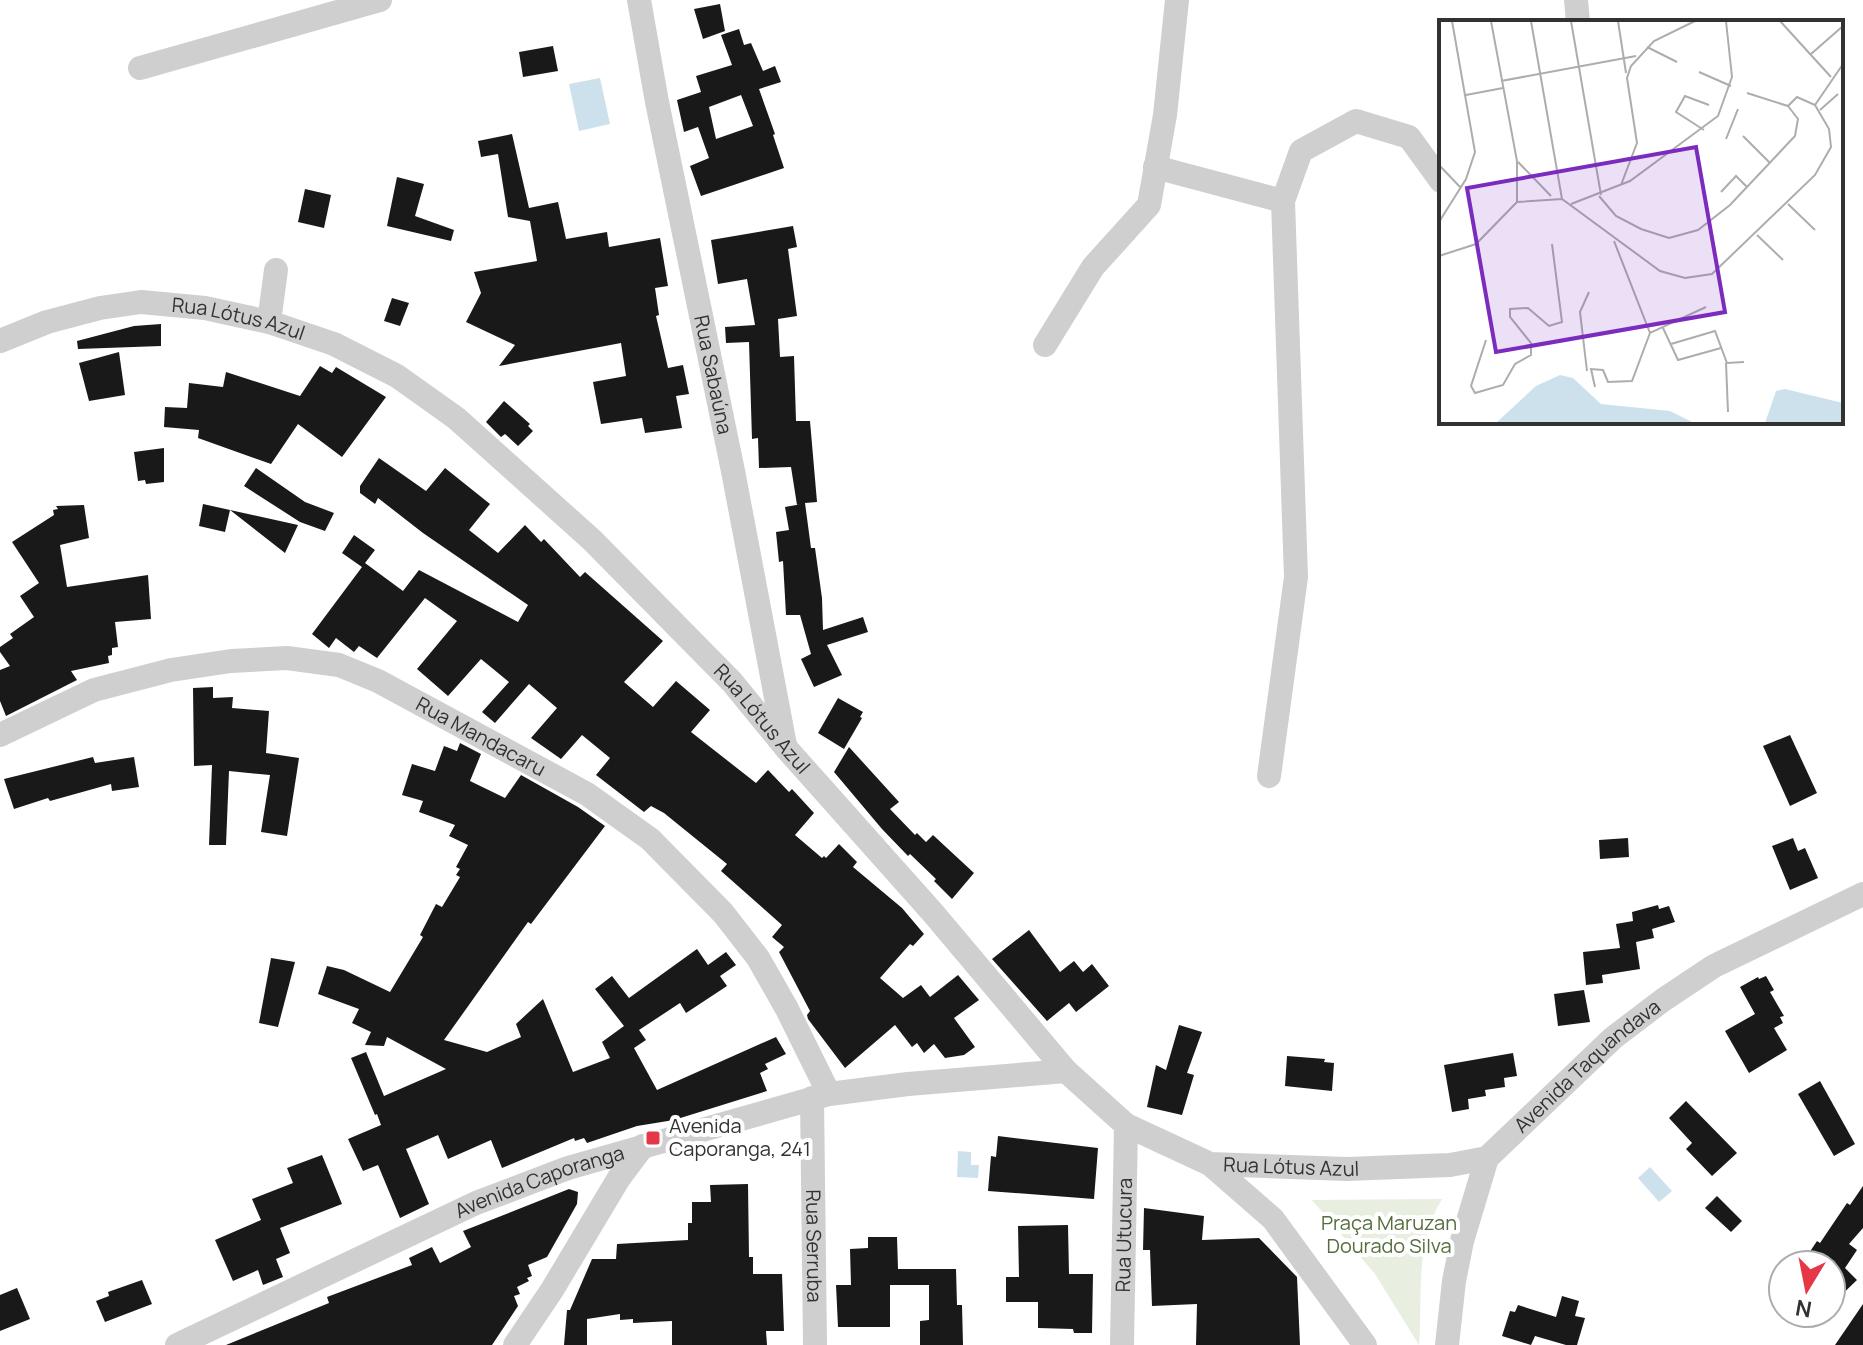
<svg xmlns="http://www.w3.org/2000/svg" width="1863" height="1345" font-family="Manrope,sans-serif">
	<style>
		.green { fill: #e8eee0 }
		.water { fill: #cde1ed }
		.building { fill: #191919; fill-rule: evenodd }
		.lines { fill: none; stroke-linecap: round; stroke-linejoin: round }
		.street { stroke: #cfcfcf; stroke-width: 24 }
		.poi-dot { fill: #e53746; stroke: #fff; stroke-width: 3 }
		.labels { text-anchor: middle; stroke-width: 8; stroke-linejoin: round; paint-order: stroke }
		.street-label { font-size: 20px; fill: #323232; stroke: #fff }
		.poi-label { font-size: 20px; fill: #323232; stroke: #fff; text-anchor: start }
		.park-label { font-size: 20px; fill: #556e3e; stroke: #fff }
		.inset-road { fill: none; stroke: #adadad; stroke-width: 2 }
		.view { fill: #7b2cbf; fill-opacity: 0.15; stroke: #7b2cbf; stroke-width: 4 }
		.inset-edge { fill: none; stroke: #323232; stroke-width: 4 }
	</style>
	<rect width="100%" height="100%" fill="#fff"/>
	<path class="green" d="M 1442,1199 C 1414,1244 1423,1296 1419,1345 L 1375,1274 L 1312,1200 Z"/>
	<g class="water">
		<polygon points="600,78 610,124 579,131 569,84"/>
		<polygon points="958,1151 971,1152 971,1165 979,1165 978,1178 957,1177"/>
		<polygon points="1650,1167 1672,1191 1659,1202 1638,1178"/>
	</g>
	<g class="building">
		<polygon points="720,4 725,31 703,39 694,9"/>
		<path d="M 739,29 L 744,45 L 751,43 L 763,71 L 775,66 L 781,82 L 759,89 L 775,134 L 773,135 L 784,168 L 701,196 L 690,166 L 709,158 L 698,127 L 684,132 L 677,100 L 701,92 L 696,76 L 732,65 L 721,35 ZM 741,95 L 753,126 L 716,139 L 709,107 Z"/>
		<polygon points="553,46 558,71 523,77 519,52"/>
		<polygon points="512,134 529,208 558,202 566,239 607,232 609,247 660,238 668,286 655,288 659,315 656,316 668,368 683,365 689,394 676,396 682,428 645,433 642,418 601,424 593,382 626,376 621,343 499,366 515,345 466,322 481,293 474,272 537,261 530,221 508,217 498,154 481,157 478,141"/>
		<polygon points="397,177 424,184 415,216 454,230 451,241 387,226"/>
		<polygon points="305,189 331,195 324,228 298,222"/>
		<polygon points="793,226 797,247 788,249 797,316 778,319 780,357 794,356 796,421 810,421 817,502 805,503 811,548 815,548 822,598 823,630 863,617 868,632 827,645 842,675 814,687 801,659 811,654 800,615 786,615 783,561 779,562 776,532 789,530 785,507 802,504 797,505 791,467 759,468 758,438 752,439 749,342 726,343 725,327 755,325 747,279 718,284 711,240"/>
		<polygon points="392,298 409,303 400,326 384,321"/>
		<polygon points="161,324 161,346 78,349 77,341 134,326"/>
		<polygon points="119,352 125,395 89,401 79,363"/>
		<polygon points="320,366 332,373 336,367 386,397 342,457 298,424 271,464 198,438 199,430 164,427 165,407 187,408 189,383 223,387 226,372 300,396"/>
		<polygon points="504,401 530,424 528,426 533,431 518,446 505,434 501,437 486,422"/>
		<polygon points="164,448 164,482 146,484 145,480 138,481 134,452"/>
		<polygon points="379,458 426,491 445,468 490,504 469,530 498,553 525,525 541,542 544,539 580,577 585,572 663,641 624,682 653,707 676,681 710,710 691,732 756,783 768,770 789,792 792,789 814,813 795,835 822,858 824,856 826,858 839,844 857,862 853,867 902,908 924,934 913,946 910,944 880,978 903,998 921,985 930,997 958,975 979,1000 954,1018 975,1047 964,1055 945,1058 934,1044 924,1053 917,1043 912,1047 895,1025 845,1068 808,1019 807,1015 810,1011 779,952 784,947 772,937 782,925 721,871 727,864 664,813 651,806 644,812 596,775 610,758 582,735 561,759 531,738 557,708 529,684 495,723 482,712 509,682 481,659 448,696 417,669 457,621 425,598 377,658 359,646 354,652 336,638 329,648 312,634 362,567 342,553 354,535 375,550 365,563 403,591 419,570 518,622 528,605 423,533 378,498 375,504 360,493 360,486"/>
		<polygon points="256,468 305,502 334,513 325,531 300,522 244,486"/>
		<polygon points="203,504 230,510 298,525 285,553 230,510 225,532 199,526"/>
		<polygon points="84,505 89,538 60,545 67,587 148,575 151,619 115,622 118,647 112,648 112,655 108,656 109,663 71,671 77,680 6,716 0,701 0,670 10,666 0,652 0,647 13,638 10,634 34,617 20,596 39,583 12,542 54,515 53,510 58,509 56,506"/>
		<polygon points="213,687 213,698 233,697 232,708 269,711 266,753 299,758 287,836 261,832 270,775 229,771 226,845 209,845 212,765 194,766 193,688"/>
		<polygon points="838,698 863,712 860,717 862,718 844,749 818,733"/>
		<polygon points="1790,735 1817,793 1790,806 1763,746"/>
		<polygon points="460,743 481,754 470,781 505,798 521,775 578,807 605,826 531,924 528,922 444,1040 487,1052 521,1037 516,1024 543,999 573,1072 610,1058 602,1042 624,1026 595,989 612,976 629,998 697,949 708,965 726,952 736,965 720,976 727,986 686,1013 680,1003 639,1030 646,1040 634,1048 657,1090 776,1037 786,1054 765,1064 768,1069 760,1073 767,1091 674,1120 637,1126 587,1143 584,1138 575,1141 574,1138 502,1168 491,1140 448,1159 438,1135 406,1149 429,1204 400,1218 378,1165 363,1171 348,1139 381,1125 377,1114 375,1115 351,1058 366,1052 384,1096 446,1069 387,1037 384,1046 365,1045 371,1032 352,1023 359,1009 318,994 327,966 344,970 390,992 423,937 420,935 436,904 442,907 460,877 456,875 460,869 456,867 468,845 449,836 455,825 419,812 423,801 402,795 412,764 435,771 444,746 457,751"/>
		<polygon points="849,747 899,802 890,809 915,835 917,833 926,842 933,835 974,873 952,899 934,881 936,879 910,854 908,856 882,829 834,772"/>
		<polygon points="93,757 95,763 134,757 139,787 112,791 111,784 50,801 48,798 14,809 4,779"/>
		<polygon points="1628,838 1629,857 1600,859 1599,840"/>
		<polygon points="1793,838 1798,851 1805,848 1818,878 1790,890 1772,846"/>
		<polygon points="1658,905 1659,909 1669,906 1675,922 1652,929 1654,938 1636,942 1640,969 1602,975 1603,983 1586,985 1583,952 1620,948 1616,924 1633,921 1632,912"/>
		<polygon points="1029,930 1060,972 1074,961 1083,972 1092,964 1109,986 1076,1012 1069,1003 1047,1021 992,959"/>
		<polygon points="271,958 295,962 278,1027 259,1023"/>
		<polygon points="1766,976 1774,990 1770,992 1784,1016 1780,1017 1783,1023 1774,1028 1787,1050 1749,1073 1725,1031 1755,1014 1740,987 1758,977 1759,979"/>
		<polygon points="1584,990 1590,1022 1558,1026 1554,994"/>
		<polygon points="1179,1025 1202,1032 1187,1073 1194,1075 1182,1115 1147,1107 1156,1065 1166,1070"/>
		<polygon points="1513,1053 1517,1076 1504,1078 1505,1087 1485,1090 1486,1096 1468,1099 1469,1109 1452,1112 1444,1065"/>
		<polygon points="1287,1056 1325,1059 1324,1062 1334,1063 1332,1091 1285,1086"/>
		<polygon points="1820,1081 1855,1144 1834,1156 1798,1094"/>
		<polygon points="1686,1101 1737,1153 1712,1176 1686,1149 1692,1143 1669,1118"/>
		<polygon points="998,1136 1098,1148 1094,1199 988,1191 991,1156 996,1157"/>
		<polygon points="322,1155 342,1204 280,1228 290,1253 276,1259 283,1277 263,1285 258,1270 233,1281 215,1240 261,1220 252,1199 293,1183 287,1168"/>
		<polygon points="748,1184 749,1257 753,1257 753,1274 782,1274 784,1331 766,1331 767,1345 672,1345 672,1321 633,1323 633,1319 620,1320 620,1314 587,1319 587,1345 564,1345 567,1310 570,1310 592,1259 616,1259 617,1244 688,1240 688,1223 692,1223 692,1202 711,1202 710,1185"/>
		<polygon points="1863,1186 1863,1228 1849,1244 1857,1250 1845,1268 1857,1280 1831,1305 1831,1265 1801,1265 1817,1241 1820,1243 1847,1203 1850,1205"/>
		<polygon points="569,1189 578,1192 577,1204 547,1257 528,1265 532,1276 527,1278 529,1281 517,1287 520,1294 514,1296 518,1306 492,1345 226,1345 329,1303 327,1297 412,1265 409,1258 432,1247 440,1263 471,1247 463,1231"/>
		<polygon points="1717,1196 1742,1221 1731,1232 1705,1208"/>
		<polygon points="1144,1208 1204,1216 1202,1240 1259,1238 1297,1277 1300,1345 1196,1345 1197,1304 1152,1306 1150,1250 1143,1250"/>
		<polygon points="1068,1225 1069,1274 1093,1274 1092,1333 1074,1333 1073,1329 1038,1328 1038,1302 1006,1302 1006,1277 1019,1277 1018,1226"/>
		<polygon points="868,1237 897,1237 898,1269 956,1269 957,1305 962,1305 963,1345 920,1345 920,1321 929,1320 929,1285 890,1285 890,1327 838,1327 836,1285 851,1285 850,1249 868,1248"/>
		<polygon points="142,1280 152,1304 105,1322 96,1301 109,1296 108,1292"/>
		<polygon points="17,1288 30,1319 0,1331 0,1295"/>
		<polygon points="1562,1296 1579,1301 1575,1316 1585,1318 1577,1345 1566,1345 1535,1336 1531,1345 1502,1336 1510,1311 1515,1312 1518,1305 1556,1317"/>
		<polygon points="1863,1304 1863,1345 1835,1345"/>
	</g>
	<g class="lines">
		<g class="street">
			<path id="s1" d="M 639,0 L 657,102 L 733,471 L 785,745"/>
			<polyline points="1576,0 1578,22"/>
			<polyline points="140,68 380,0"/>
			<polyline points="1155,167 1283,201"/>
			<polyline points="269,322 276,270"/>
			<path id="s2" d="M 0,341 L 47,322 L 100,308 L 141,302 L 205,308 L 269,322 L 334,344 L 397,376 L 456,418 L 592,540 L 732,682 L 786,748 L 933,913 L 1066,1071 L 1126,1125 L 1210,1164 L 1347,1169 L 1450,1165 L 1487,1158"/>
			<polyline points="1045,345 1093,267 1149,205 1165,115 1177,0"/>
			<path id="s3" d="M 0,735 L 94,690 L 171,670 L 231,661 L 287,658 L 339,665 L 378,681 L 587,794 L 650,839 L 723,913 L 758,958 L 787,1009 L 829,1094"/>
			<polyline points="1269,776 1296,577 1283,201 1301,151 1356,121 1409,137 1441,181"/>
			<path id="s4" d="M 812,1098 L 815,1345"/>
			<polyline points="1210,1164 1273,1219 1365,1345"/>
			<path id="s5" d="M 177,1345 L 476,1203 L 568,1168 L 829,1094 L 908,1084 L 1066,1071"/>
			<polyline points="515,1345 552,1290 619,1178 643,1146"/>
			<path id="s6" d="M 1122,1345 L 1126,1125"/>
			<path id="s7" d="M 1447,1345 L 1454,1281 L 1462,1241 L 1487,1158 L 1613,1038 L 1663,1000 L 1714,966 L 1863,894"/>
		</g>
	</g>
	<rect class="poi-dot" x="645" y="1130" width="16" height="16" rx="4"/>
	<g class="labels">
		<g class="street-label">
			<text dy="7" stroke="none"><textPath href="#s2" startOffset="246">Rua Lótus Azul</textPath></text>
			<text dy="7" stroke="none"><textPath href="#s1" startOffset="382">Rua Sabaúna</textPath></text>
			<text dy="7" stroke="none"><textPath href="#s2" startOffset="918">Rua Lótus Azul</textPath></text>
			<text dy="7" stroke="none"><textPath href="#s3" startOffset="512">Rua Mandacaru</textPath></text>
			<text dy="7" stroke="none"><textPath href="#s7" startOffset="328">Avenida Taquandava</textPath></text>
			<text dy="7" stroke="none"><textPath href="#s2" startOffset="1638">Rua Lótus Azul</textPath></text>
			<text dy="7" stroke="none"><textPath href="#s5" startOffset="398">Avenida Caporanga</textPath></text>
			<text dy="7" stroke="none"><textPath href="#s6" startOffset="110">Rua Utucura</textPath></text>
			<text dy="7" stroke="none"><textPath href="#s4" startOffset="148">Rua Serruba</textPath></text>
		</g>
		<g class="poi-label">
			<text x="669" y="1133">Avenida<tspan x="669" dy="23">Caporanga, 241</tspan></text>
		</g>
		<g class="park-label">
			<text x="1389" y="1230">Praça Maruzan<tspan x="1389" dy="23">Dourado Silva</tspan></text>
		</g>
	</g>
	<g transform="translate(1439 20)">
		<rect width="404" height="404" fill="#fff"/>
		<path d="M 121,355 L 134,358 L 162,384 L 231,391 L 255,403 L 57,403 L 97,366 ZM 346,369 L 404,383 L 404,403 L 326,403 L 337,371 Z" fill="#cde1ed"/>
		<path class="inset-road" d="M 92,1 L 123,179M 132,1 L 162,175M 179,1 L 187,53M 341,1 L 392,57M 208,27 L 238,42M 372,34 L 404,6M 260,52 L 292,66M 62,61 L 197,36M 27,75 L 64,68M 376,85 L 404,44M 381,90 L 399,74M 265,110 L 237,92 L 246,76 L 270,85M 304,116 L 331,143M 287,119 L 299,89M 79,142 L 112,176M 0,145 L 22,168M 182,165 L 198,123 L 188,58 L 192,46 L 215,21 L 256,1M 282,172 L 297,156 L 308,167M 160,176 L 177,196 L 202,209 L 230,218 L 259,210 L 291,185 L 356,116 L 359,99 L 349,86M 78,182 L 123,179 L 221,251 L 246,258 L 273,254 L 376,155 L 392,127 L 390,109 L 376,85 L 358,77 L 349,86 L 308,73M 132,184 L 191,161 L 279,96 L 293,57 L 287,1M 349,184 L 376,210M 0,202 L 27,159 L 36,132 L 13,1M 318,215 L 344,240M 175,221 L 211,313 L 267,287M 0,236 L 37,224 L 78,182 L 78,141 L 52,1M 224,308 L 239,340 L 282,328M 47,320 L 32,366 L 36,373 L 64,365 L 76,344 L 92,335 L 92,323 L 71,297 L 71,289 L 89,288 L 110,306 L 123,302 L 113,224M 232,324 L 276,311 L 288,343 L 305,342M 287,343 L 289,392M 148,351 L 141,292 L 150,272M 156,367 L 152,349 L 164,350 L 169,362 L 193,361 L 211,313"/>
		<path class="view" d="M 257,127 L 286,292 L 57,332 L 28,168 Z"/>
		<rect width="404" height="404" class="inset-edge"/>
	</g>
	<g transform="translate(1807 1289) rotate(190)"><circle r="38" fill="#ffffff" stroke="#adadad" stroke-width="2"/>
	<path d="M0-6L14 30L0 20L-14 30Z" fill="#e53746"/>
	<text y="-12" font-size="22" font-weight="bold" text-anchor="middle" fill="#323232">N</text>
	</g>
</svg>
